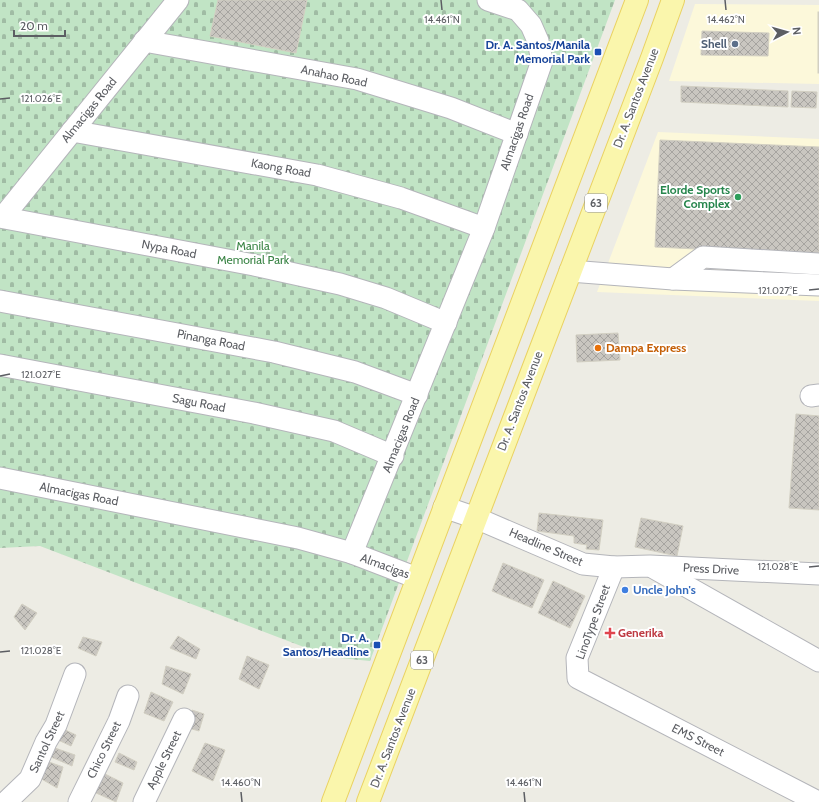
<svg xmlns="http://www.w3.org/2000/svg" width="819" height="802" font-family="Cabin,sans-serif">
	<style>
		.commercial { fill: #fcf8da }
		.cemetery { fill: url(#cemetery-stones) }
		.building { fill: url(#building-cross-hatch); stroke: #d2cfc2 }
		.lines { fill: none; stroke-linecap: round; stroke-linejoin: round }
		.minor-casing { stroke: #b4b5ba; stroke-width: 23 }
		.major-casing { stroke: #ead261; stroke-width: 24 }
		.minor { stroke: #fff; stroke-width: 21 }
		.major { stroke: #faf6ac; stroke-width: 22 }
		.ticks { fill: none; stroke: #5c5e63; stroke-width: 1.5 }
		.service-dot { fill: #5c6f8a; stroke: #fff; stroke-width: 1.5 }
		.transit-dot { fill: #1a4fb4; stroke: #fff; stroke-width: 1.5 }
		.leisure-dot { fill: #2e9e5b; stroke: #fff; stroke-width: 1.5 }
		.food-dot { fill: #e8710a; stroke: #fff; stroke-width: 1.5 }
		.shop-dot { fill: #3f7fe0; stroke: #fff; stroke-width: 1.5 }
		.health-dot { fill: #e0444e; stroke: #fff; stroke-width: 1.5 }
		.labels { text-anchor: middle; stroke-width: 4; stroke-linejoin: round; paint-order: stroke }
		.shield { fill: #fff; stroke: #8d8e92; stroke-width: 1 }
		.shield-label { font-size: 11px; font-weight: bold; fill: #5c5e63 }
		.service-label { font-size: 12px; font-weight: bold; fill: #4e5e75; stroke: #fff; text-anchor: end }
		.transit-label { font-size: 12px; font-weight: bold; fill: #164399; stroke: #fff; text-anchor: end }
		.street-label { font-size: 12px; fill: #5c5e63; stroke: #fff }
		.leisure-label { font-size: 12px; font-weight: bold; fill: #27864d; stroke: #fff; text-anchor: end }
		.park-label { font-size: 12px; fill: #3a8445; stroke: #fff }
		.food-label { font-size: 12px; font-weight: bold; fill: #c56008; stroke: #fff; text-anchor: start }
		.shop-label { font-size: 12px; font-weight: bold; fill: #366cbe; stroke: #fff; text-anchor: start }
		.health-label { font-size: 12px; font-weight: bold; fill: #be3a42; stroke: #fff; text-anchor: start }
		.ticks-label { font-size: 10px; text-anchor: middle; fill: #5c5e63; stroke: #fff; stroke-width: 4; stroke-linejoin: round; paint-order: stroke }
	</style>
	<defs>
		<pattern id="cemetery-stones" width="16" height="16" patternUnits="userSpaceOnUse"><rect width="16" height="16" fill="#c1e4c5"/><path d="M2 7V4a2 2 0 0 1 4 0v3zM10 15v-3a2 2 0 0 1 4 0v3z" fill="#a0bca4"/></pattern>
		<pattern id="building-cross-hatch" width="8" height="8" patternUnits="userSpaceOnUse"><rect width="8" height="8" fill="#c9c6c0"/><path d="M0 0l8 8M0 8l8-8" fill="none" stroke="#a6a4a0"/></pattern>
	</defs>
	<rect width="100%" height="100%" fill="#edece4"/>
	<g class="commercial">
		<polygon points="695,4 819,5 819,84 669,81"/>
		<polygon points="658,132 819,139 819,301 597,292"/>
	</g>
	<polygon class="cemetery" points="0,0 615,0 370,661 330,657 40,546 0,548"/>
	<g class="building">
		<polygon points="218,0 307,0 296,53 210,36"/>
		<rect x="818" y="12" width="1" height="61"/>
		<polygon points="702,31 769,33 768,56 701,55"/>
		<polygon points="681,86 788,91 788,107 681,102"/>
		<polygon points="792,91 817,92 816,108 791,107"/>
		<polygon points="660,140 819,147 819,255 655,247"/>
		<polygon points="618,333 620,360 577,362 576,335"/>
		<polygon points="796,414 819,416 819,510 789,508"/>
		<polygon points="539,513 603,520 599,550 586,549 587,545 574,543 574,536 537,531"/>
		<polygon points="641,518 683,526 677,556 635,547"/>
		<polygon points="503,563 544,580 532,608 492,591"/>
		<polygon points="553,581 585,596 570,628 538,613"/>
		<polygon points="22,604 37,613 25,630 14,617"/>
		<polygon points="178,636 200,649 196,659 170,648"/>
		<polygon points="83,637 102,642 96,656 78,648"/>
		<polygon points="247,656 269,665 259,689 239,679"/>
		<polygon points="166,666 191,674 183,694 162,684"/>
		<polygon points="151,692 173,702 164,721 144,713"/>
		<polygon points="192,710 204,714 199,731 185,727"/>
		<polygon points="61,728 76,735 71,746 56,739"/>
		<polygon points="205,743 225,750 213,781 192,771"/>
		<polygon points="55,748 75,755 72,766 51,757"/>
		<polygon points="119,753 137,762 134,770 115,762"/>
		<polygon points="49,762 63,767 57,788 40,778"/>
		<polygon points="103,773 123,783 116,802 94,792"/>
	</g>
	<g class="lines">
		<g class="minor-casing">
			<g id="minor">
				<polyline points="144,41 357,79 451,108 517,134"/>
				<polyline points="72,131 317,175 401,198 484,228"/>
				<polyline points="0,217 254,265 340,284 386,298 446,323"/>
				<polyline points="3,217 178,0"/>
				<polyline points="570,271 673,279 819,285"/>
				<polyline points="673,279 703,257 819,264"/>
				<polyline points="0,301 274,352 355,372 417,395"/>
				<polyline points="0,365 254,413 334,431 393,456"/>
				<polyline points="811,396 819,395"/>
				<polyline points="0,478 298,538 352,553 417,578"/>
				<polyline points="444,507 476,518 583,564 614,567 650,566 819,574"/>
				<polyline points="352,553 484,228 542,61 538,41 531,25 518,10 488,0"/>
				<polyline points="614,567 577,658 578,678 818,802"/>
				<polyline points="654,568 819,661"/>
				<polyline points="6,802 30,779 46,742 56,725 75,674"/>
				<polyline points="79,802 119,721 128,696"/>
				<polyline points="144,802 184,719"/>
			</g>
		</g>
		<g class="major-casing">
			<g id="major">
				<polyline points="333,802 637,0"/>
				<path d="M 368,802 C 463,554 556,306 652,58 L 673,0"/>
			</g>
		</g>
		<use href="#minor" class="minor"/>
		<use href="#major" class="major"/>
	</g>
	<path class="ticks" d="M 441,0 L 442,10M 725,0 L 726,10M 0,99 L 10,98M 809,290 L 819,289M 0,376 L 10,374M 809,567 L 819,566M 0,652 L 10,651M 241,792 L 242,802M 524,792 L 525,802"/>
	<circle class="service-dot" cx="735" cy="44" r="4"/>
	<g class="transit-dot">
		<rect x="594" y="48" width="8" height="8" rx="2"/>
		<rect x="373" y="641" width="8" height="8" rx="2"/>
	</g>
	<circle class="leisure-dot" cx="738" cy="197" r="4"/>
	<circle class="food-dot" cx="598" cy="348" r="4"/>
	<circle class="shop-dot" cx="625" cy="590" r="4"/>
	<path class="health-dot" d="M608 627h4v4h4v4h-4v4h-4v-4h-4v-4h4z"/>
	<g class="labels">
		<g class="shield">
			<rect x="585" y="194" width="22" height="18" rx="3"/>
			<rect x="411" y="651" width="22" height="18" rx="3"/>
		</g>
		<g class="shield-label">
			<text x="596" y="207">63</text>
			<text x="422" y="664">63</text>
		</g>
		<g class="service-label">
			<text x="727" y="48">Shell</text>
		</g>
		<g class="transit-label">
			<text x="590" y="49">Dr. A. Santos/Manila<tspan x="590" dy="14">Memorial Park</tspan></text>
			<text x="369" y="642">Dr. A.<tspan x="369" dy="14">Santos/Headline</tspan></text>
		</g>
		<g class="street-label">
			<text transform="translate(334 76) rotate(12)" y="4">Anahao Road</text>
			<text transform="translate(636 98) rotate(-69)" y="4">Dr. A. Santos Avenue</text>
			<text transform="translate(89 110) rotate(-51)" y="4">Almacigas Road</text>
			<text transform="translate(517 132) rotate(-71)" y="4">Almacigas Road</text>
			<text transform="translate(281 168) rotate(10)" y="4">Kaong Road</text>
			<text transform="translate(169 249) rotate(11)" y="4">Nypa Road</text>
			<text transform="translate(211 340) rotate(11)" y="4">Pinanga Road</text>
			<text transform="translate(520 401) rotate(-69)" y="4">Dr. A. Santos Avenue</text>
			<text transform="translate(199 403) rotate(11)" y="4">Sagu Road</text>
			<text transform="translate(401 435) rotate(-68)" y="4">Almacigas Road</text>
			<text transform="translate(79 494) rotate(11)" y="4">Almacigas Road</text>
			<text transform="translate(546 547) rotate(23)" y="4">Headline Street</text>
			<text transform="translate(385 566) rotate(20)" y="4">Almacigas</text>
			<text transform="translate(711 569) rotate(3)" y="4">Press Drive</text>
			<text transform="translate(593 622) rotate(-70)" y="4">LinoType Street</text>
			<text transform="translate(393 738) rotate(-69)" y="4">Dr. A. Santos Avenue</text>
			<text transform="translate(698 740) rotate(27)" y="4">EMS Street</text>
			<text transform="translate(47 742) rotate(-65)" y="4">Santol Street</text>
			<text transform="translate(104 750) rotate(-64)" y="4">Chico Street</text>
			<text transform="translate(164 760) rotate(-64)" y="4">Apple Street</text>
		</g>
		<g class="leisure-label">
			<text x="730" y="194">Elorde Sports<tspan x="730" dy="14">Complex</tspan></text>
		</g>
		<g class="park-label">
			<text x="253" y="250">Manila<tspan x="253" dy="14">Memorial Park</tspan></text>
		</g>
		<g class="food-label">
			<text x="606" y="352">Dampa Express</text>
		</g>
		<g class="shop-label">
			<text x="633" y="594">Uncle John's</text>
		</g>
		<g class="health-label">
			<text x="618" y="637">Generika</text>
		</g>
	</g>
	<g class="ticks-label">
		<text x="442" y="23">14.461°N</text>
		<text x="726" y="23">14.462°N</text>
		<text x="41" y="102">121.026°E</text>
		<text x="778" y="294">121.027°E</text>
		<text x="41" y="378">121.027°E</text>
		<text x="778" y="570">121.028°E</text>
		<text x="41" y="654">121.028°E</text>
		<text x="241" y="786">14.460°N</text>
		<text x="524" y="786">14.461°N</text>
	</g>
	<g transform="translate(787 32) rotate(84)" stroke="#ffffff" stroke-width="3" paint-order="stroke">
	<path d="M0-3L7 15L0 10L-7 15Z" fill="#5c5e63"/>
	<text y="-6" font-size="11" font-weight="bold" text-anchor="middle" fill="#5c5e63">N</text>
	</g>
	<path d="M14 30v6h51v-6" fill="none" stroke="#5c5e63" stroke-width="2"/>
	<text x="20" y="30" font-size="12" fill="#5c5e63" stroke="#ffffff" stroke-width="3" paint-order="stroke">20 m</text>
</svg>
